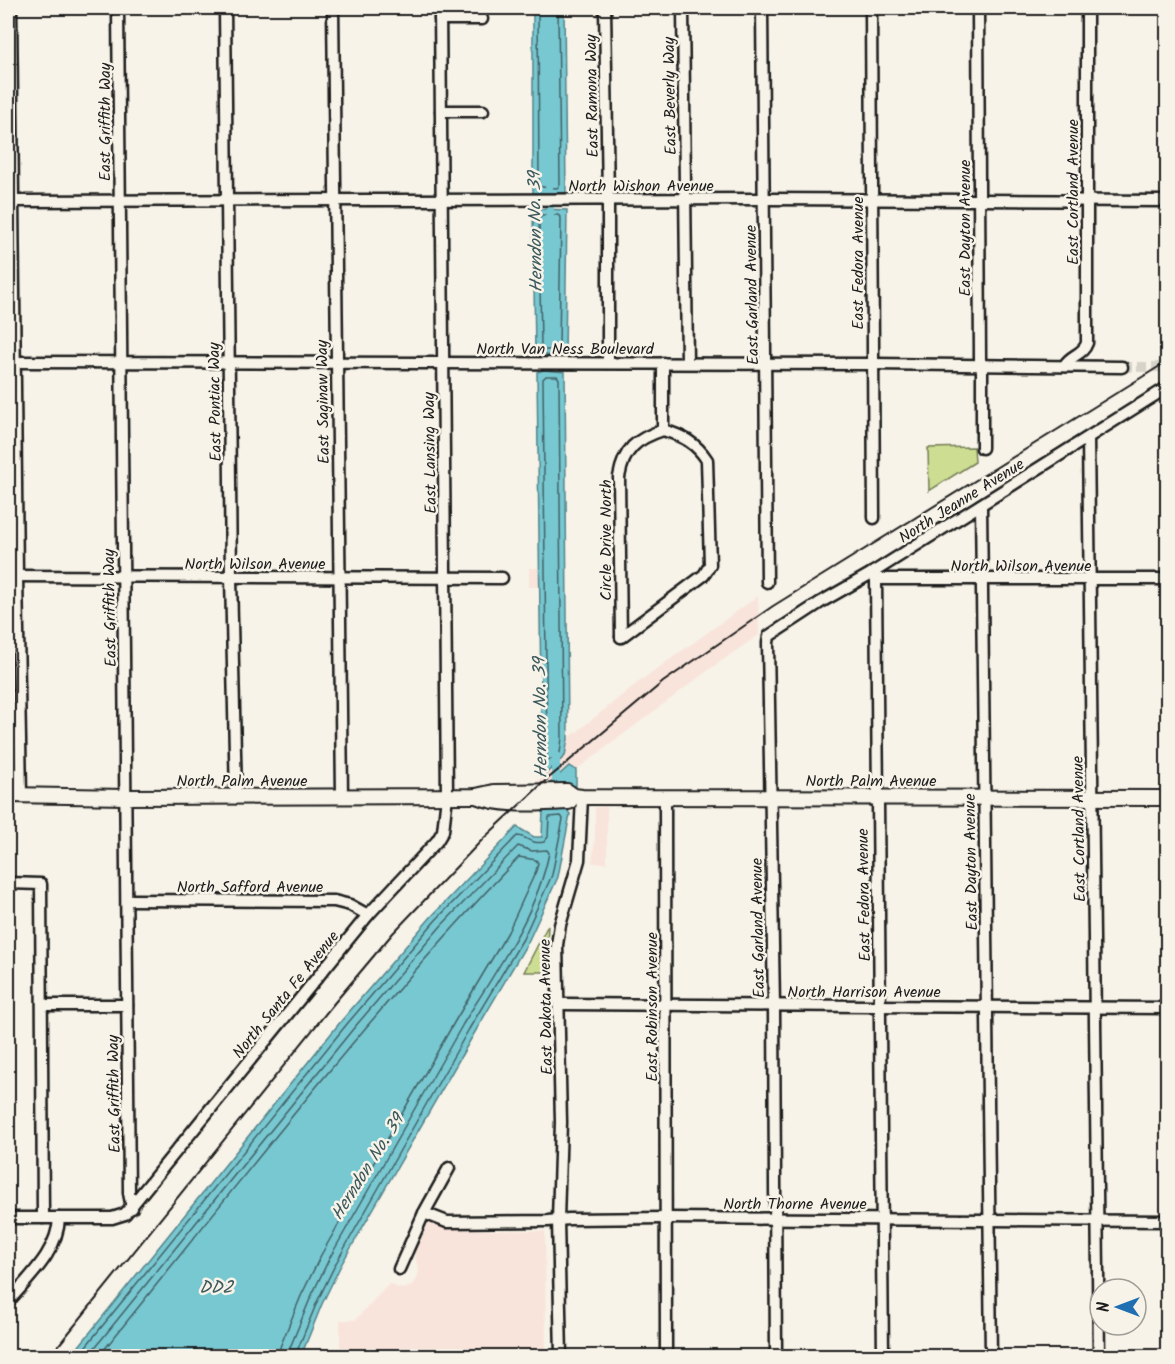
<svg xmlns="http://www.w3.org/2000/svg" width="1175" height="1364" font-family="Kalam,sans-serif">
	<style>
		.built { fill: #f9e4db }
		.green { fill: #cdde92; stroke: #747d57; stroke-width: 1.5 }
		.water { fill: #78c8d2; stroke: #538389; stroke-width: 1.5 }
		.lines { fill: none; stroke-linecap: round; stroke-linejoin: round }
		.shore { stroke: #416165; stroke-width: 1.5 }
		.canal { stroke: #78c8d2; stroke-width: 8 }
		.minor-tunnel { stroke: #d6d3c9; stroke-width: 10; stroke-dasharray: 10 5; stroke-linecap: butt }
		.minor-casing { stroke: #1c1c1c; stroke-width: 15 }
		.major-casing { stroke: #1c1c1c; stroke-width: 18 }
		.minor { stroke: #f7f3e8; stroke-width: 10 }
		.major { stroke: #f7f3e8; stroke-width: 14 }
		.rail { stroke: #1c1c1c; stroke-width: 2 }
		.labels { text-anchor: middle; stroke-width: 5; stroke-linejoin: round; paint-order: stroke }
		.street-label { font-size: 16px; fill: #1c1c1c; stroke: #f7f3e8 }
		.water-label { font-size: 18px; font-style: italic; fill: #3c585c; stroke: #f7f3e8 }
	</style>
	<rect width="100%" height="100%" fill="#f7f3e8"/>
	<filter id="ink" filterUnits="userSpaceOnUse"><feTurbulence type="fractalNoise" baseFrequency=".0167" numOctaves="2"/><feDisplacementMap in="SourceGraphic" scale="12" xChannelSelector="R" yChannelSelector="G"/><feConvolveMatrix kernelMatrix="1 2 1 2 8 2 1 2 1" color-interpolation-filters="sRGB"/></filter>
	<g filter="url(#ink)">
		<g class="built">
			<polygon points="529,568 538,568 539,587 529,587"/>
			<polygon points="758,596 759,635 714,666 576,770 569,766 548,785 532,786 565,756 568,739 636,684"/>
			<polygon points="595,807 607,807 607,863 592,863 595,838"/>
			<polygon points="428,1223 448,1229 545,1231 546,1356 340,1356 340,1320 355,1320 390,1283 396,1287 403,1289 411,1286 416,1281 419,1271 414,1253"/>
		</g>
		<g class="green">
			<polygon points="974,447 975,462 929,491 928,448"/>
			<polygon points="548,925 546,972 524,972"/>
		</g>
		<g class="water">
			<polygon points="533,8 564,8 566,194 533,193"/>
			<polygon points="542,209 567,210 565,355 535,355 533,210"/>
			<polygon points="544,370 565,372 568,739 565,756 542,777 537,372"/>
			<polygon points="569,766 576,770 576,786 548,785"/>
			<polygon points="543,809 566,809 570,814 558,877 528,942 475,1032 341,1265 322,1304 301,1356 71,1356 342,1020 431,917 517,827 534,837 542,837"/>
		</g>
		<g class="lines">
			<g class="shore">
				<polyline points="538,8 539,185 542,187 557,188 560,185 558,8"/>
				<polygon points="542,215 558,215 561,218 559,347 557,350 543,350 541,347 539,218"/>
				<polygon points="546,376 557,376 559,379 562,738 560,753 550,760 547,757 543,379"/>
				<path d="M 78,1356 L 347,1024 L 435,921 L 517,836 C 527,836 530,845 544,842 L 548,837 L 549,817 L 561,816 L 563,819 L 552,875 L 523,939 L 469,1029 L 336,1263 L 317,1302 L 295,1356"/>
				<path d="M 88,1356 L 353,1029 L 441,926 L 518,846 L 532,851 L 547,850 L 549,853 C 537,914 495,972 463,1024 C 418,1102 374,1181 329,1259 L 310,1299 L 289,1350 L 288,1356"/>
				<path d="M 99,1356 C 236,1187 368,1014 519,857 L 536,860 L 538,863 L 536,871 L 508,932 L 455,1021 L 321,1255 L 301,1296 L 280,1347 L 279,1356"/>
			</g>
			<g class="canal">
				<polyline points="549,183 550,219"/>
				<polyline points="556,756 556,786"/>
			</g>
			<polyline class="minor-tunnel" points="1122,367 1168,367"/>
			<g class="minor-casing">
				<g id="minor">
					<polyline points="11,8 17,576 21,795"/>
					<polyline points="118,8 129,1193 132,1208"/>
					<polyline points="225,8 231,577 236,797"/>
					<polyline points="333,8 342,796"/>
					<polyline points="605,8 608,200 608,363"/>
					<polyline points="683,8 687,363"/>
					<polyline points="762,8 767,582"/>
					<polyline points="871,8 874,518"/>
					<polyline points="978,8 980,359 982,371 982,448"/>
					<polyline points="440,19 482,19"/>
					<polyline points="441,111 483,111"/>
					<polyline points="8,201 765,199 1168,201"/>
					<polyline points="8,362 873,364 1122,367"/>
					<polyline points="663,363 663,430"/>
					<path d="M 1065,365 C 1070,355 1083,355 1087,343 L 1087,8"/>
					<polyline points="1088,438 1099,1356"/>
					<polyline points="981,505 991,1356"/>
					<polyline points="872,573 876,579 883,1356"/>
					<polyline points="8,576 502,578"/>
					<polyline points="876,579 1168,579"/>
					<path d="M 621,637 L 704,575 L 710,565 L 707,460 C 696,443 683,436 663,430"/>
					<path d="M 621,637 L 619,477 C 624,449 636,439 663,430"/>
					<polyline points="665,797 666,1356"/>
					<polyline points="8,883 41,884 43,1218"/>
					<polyline points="128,900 334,901 350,905 368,915"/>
					<polyline points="560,1004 1168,1008"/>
					<polyline points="43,1005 127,1005"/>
					<polyline points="424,1213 447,1222 548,1221 569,1219 666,1218 1168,1221"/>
					<polyline points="8,1218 112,1218 125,1214 368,915 437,841 443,831 447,796 440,8"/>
					<polyline points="399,1269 424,1213 449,1168"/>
					<path d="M 8,1302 C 28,1278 58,1252 59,1218"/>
					<polyline points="561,1356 558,1220 561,1122 557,945 560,925 579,860 582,797"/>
					<polyline points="776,1356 774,1006 768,643 769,636 821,602 872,573 1168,387"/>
				</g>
			</g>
			<g class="major-casing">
				<g id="major">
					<polyline points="8,795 126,797 476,796 494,792 567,791 574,796 582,797 1168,798"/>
					<path d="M 476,796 C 504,807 538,803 569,802 L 574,796"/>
				</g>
			</g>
			<use href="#minor" class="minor"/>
			<use href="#major" class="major"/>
			<polyline class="rail" points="50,1356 331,1007 393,933 483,839 544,782 663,682 773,606 1168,361"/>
		</g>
	</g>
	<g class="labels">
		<g class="street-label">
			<text transform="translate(591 96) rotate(-91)" y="6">East Ramona Way</text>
			<text transform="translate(669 96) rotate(-91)" y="6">East Beverly Way</text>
			<text transform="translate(104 122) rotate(-90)" y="6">East Griffith Way</text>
			<text x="641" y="191">North Wishon Avenue</text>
			<text transform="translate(1072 192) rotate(-90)" y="6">East Cortland Avenue</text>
			<text transform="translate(964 228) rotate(-90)" y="6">East Dayton Avenue</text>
			<text transform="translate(857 263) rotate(-90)" y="6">East Fedora Avenue</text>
			<text transform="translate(751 295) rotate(-91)" y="6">East Garland Avenue</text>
			<text x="565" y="354">North Van Ness Boulevard</text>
			<text transform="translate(214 402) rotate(-91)" y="6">East Pontiac Way</text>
			<text transform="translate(322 402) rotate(-91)" y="6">East Saginaw Way</text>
			<text transform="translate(429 453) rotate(-91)" y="6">East Lansing Way</text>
			<text transform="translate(961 500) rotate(-32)" y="6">North Jeanne Avenue</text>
			<text transform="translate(605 540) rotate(-90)" y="6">Circle Drive North</text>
			<text x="255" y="569">North Wilson Avenue</text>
			<text x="1021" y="571">North Wilson Avenue</text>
			<text transform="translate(109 608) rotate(-91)" y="6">East Griffith Way</text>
			<text x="242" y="786">North Palm Avenue</text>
			<text x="871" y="786">North Palm Avenue</text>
			<text transform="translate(1078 829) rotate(-91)" y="6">East Cortland Avenue</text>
			<text transform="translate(970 862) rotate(-91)" y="6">East Dayton Avenue</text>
			<text x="250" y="892">North Safford Avenue</text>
			<text transform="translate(863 895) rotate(-91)" y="6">East Fedora Avenue</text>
			<text transform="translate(757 928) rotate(-91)" y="6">East Garland Avenue</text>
			<text x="864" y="997">North Harrison Avenue</text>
			<text transform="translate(285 994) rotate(-51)" y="6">North Santa Fe Avenue</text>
			<text transform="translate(545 1007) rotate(-91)" y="6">East Dakota Avenue</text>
			<text transform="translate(651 1007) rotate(-90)" y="6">East Robinson Avenue</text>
			<text transform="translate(113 1094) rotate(-91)" y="6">East Griffith Way</text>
			<text x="795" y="1209">North Thorne Avenue</text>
		</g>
		<g class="water-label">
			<text transform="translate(535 232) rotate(-91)" y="6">Herndon No. 39</text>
			<text transform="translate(540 718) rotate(-91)" y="6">Herndon No. 39</text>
			<text transform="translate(367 1167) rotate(-58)" y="6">Herndon No. 39</text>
			<text x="216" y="1293">DD2</text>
		</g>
	</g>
	<rect width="1175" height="1364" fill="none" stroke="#f7f3e8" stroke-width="30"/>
	<rect x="15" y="15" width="1145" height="1334" fill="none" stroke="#1c1c1c" stroke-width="2" filter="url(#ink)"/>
	<g transform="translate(1118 1307) rotate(270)"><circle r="28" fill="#f7f3e8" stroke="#9f9d96" stroke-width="1.5"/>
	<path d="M0-4.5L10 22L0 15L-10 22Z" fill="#1f6fb2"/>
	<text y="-9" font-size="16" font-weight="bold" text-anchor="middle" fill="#1c1c1c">N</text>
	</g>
</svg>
